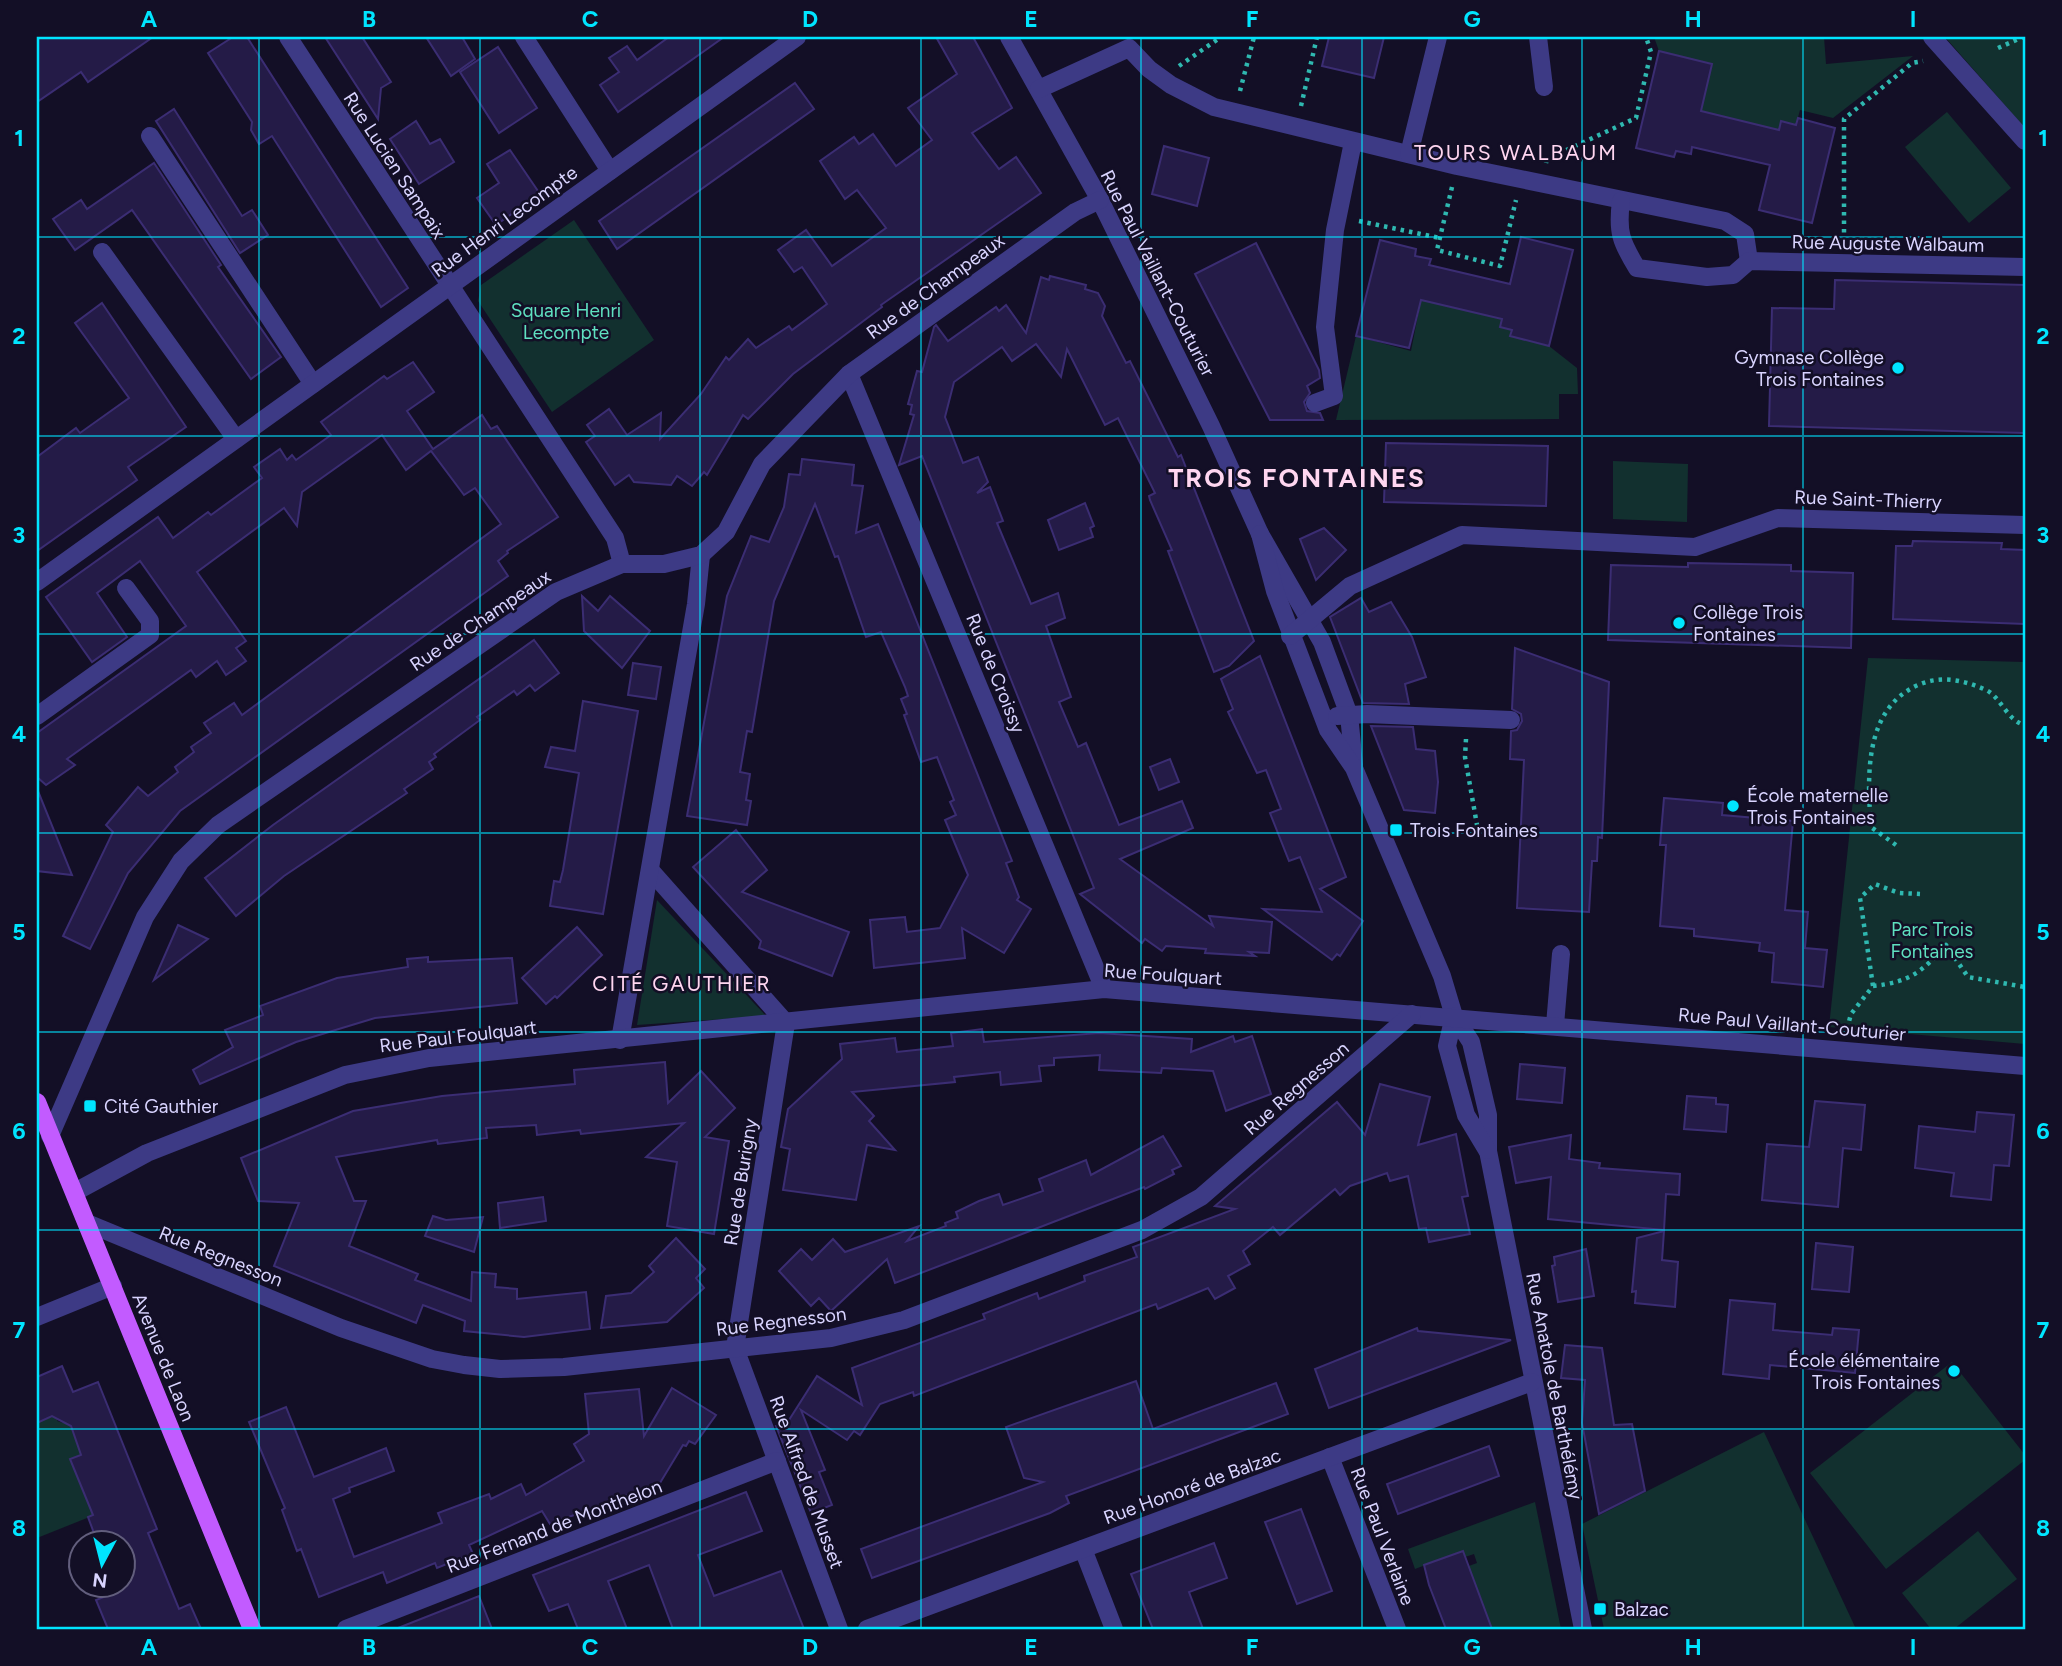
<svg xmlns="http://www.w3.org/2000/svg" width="2062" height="1666" font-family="Figtree,sans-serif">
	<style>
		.green { fill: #12302f }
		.building { fill: #241b47; stroke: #3b2d73; stroke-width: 2 }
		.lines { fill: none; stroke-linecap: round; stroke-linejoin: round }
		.path { stroke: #2fb8b0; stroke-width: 4.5; stroke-dasharray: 3.5 5; stroke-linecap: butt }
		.minor { stroke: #3d3a85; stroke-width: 18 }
		.major { stroke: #c25bff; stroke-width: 18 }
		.grid { fill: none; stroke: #00e5ff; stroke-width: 2; stroke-opacity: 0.55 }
		.poi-dot { fill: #00e5ff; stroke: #130f26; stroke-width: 2.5 }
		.labels { text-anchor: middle; stroke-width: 5; stroke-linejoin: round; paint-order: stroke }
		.street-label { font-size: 19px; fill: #d9d4ff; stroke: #130f26 }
		.park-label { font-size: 19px; fill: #5fe0c0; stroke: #130f26 }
		.poi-label { font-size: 19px; fill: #d9d4ff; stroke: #130f26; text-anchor: start }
		.neighbourhood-label { font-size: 21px; letter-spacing: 2px; fill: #ffd6f0; stroke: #130f26 }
		.district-label { font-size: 26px; font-weight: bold; letter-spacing: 2px; fill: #ffd6f0; stroke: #130f26 }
		.neatline { fill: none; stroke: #00e5ff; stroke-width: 2.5 }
		.grid-label { font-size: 23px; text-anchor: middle; font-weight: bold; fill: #00e5ff }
	</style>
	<rect width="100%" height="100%" fill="#130f26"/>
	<g class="green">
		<polygon points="1654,37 1824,37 1826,64 1913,56 1833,118 1800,110 1796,125 1781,121 1779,130 1701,111 1712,65 1659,51"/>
		<polygon points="1945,37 2025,37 2025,128"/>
		<polygon points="1947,112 2011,188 1969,223 1905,147"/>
		<polygon points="574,220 654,340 552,412 478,301 481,285"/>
		<polygon points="1421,300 1502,319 1512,330 1511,336 1549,346 1577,368 1578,394 1559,394 1559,419 1336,420 1356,336 1411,351"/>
		<polygon points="1613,461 1688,464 1687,522 1613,519"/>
		<polygon points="1868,658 2025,662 2025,1044 1829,1027"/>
		<polygon points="657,900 766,1016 637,1025"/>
		<polygon points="1952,1362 2025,1455 2025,1460 1886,1569 1810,1473"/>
		<polygon points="56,1415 59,1416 57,1421 63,1423 68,1419 82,1454 71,1459 107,1510 37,1538 37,1423"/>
		<polygon points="1764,1432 1856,1629 1604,1629 1582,1524"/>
		<polygon points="1535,1502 1561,1629 1492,1629 1466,1567 1477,1563 1474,1554 1465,1557 1462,1551 1415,1569 1408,1549"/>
		<polygon points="1978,1531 2017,1579 1954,1629 1931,1629 1902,1593"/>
	</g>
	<g class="building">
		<polygon points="37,37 153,37 88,82 81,72 37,102"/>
		<polygon points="233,37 247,37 408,288 381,307 272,136 259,144 251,130 252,122 208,53"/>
		<polygon points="325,37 362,37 391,82 381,88 378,119"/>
		<polygon points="426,37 462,37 475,59 451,76"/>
		<polygon points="669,37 724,37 618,112 600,85 619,72 609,58 627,46 637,60"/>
		<polygon points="936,37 973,37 1012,108 972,133 999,169 1016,157 1041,193 881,305 882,307 793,374 748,419 743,415 707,475 704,472 692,486 677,476 671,485 634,482 629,475 615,485 586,442 595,436 587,425 609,409 627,435 661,413 660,439 701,394 726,357 729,360 748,339 756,348 789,326 792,330 827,304 802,267 794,272 778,250 806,230 832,266 886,228 857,190 845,199 820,161 854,137 859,144 873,134 896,166 932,140 908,108 957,74"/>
		<polygon points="1329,37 1384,37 1374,78 1322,66"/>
		<polygon points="498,47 537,108 499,133 460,72"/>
		<polygon points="1659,51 1712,64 1701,111 1779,130 1781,121 1796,125 1798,118 1835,128 1812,223 1759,210 1770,165 1692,147 1691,154 1676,151 1674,157 1636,148"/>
		<polygon points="795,83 814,109 617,249 599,221"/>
		<polygon points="174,109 242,216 252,210 268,235 240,253 156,121"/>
		<polygon points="416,121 430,144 440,139 454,162 419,184 390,139"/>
		<polygon points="1164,146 1209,158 1197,206 1152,194"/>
		<polygon points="510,150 540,194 496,225 477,198 499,183 487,164"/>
		<polygon points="154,163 221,265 218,267 281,357 251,379 132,210 75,250 53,219 81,200 87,209"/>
		<polygon points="1521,237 1573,250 1549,346 1510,336 1512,330 1500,327 1502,319 1421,300 1409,348 1356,336 1380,240 1416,249 1415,256 1431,259 1429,265 1510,284"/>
		<polygon points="1256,243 1319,370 1320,378 1307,386 1310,393 1304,402 1307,411 1320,413 1323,420 1270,420 1195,274"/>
		<polygon points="1050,276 1086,285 1085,289 1098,293 1105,306 1102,316 1126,363 1130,361 1178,457 1181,455 1254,641 1229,666 1214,672 1168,551 1172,550 1150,500 1149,496 1155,493 1118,418 1105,425 1067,349 1061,377 1036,344 1012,361 1002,347 954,382 945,417 963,463 978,457 988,482 977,493 990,487 1003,521 997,523 1031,604 1058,593 1065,618 1046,626 1071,697 1059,702 1078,747 1086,743 1119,825 1182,801 1193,828 1120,859 1213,926 1209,916 1272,922 1269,953 1249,952 1255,956 1205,953 1206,949 1166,946 1162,951 1145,939 1142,943 1080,894 1094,888 922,456 899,465 914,415 910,414 912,405 908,404 917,371 922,372 934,327 936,325 948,341 996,307 999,311 1006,305 1026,333 1041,277 1049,280"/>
		<polygon points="1835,280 2025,285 2025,433 1769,426 1772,308 1834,309"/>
		<polygon points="102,303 186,427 128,467 137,480 37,551 37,457 76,428 80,433 129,398 75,323"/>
		<polygon points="413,362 434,392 407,411 433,449 482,415 491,429 497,426 558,517 507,551 508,553 498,561 508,576 180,811 128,873 90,949 63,936 113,832 106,825 138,787 148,796 178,772 175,767 194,752 191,747 211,733 204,723 234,703 242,715 501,524 475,488 464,495 431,451 406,470 382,435 302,492 297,526 284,508 197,572 246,641 236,648 246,661 226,675 217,661 196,677 191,670 67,759 75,765 46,785 37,777 37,733 186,626 140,561 97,593 127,637 92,662 46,597 158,517 173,538 208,512 211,515 262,478 254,467 280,449 287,460 292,455 296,460 331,435 321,422 384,376 387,379"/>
		<polygon points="1386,443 1548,446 1546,506 1384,502"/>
		<polygon points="802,459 854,465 852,485 863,486 856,533 878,524 1012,861 1006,863 1019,897 1017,900 1031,909 1004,953 962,928 965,958 874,968 870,920 905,917 907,932 940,928 968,875 945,820 956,815 950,802 954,800 937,757 921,762 904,715 907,714 901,699 908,696 905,687 881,632 866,637 838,556 835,557 815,504 774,601 752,732 747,731 740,772 750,774 746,800 751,801 747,825 687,816 727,596 751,536 769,542 784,507 789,474 800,475"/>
		<polygon points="1085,503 1094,526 1090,528 1093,537 1059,550 1048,520"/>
		<polygon points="1324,528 1346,550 1316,580 1300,539"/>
		<polygon points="1913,541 2002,543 2001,549 2025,550 2025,624 1893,619 1896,546 1912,546"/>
		<polygon points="1688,563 1791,565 1791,571 1853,573 1851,648 1608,640 1611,565 1688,567"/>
		<polygon points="582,596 598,611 610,596 650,631 622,668 584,631"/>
		<polygon points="1361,598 1369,612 1391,602 1412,637 1426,677 1405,684 1409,704 1363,703 1330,617"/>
		<polygon points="534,640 559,673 535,691 530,685 517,695 514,691 477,717 480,720 434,754 436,757 429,762 433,769 404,789 407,793 284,876 236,916 205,878 273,825"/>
		<polygon points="1515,648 1609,682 1602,838 1598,837 1597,861 1592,861 1589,912 1517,908 1524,760 1510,759 1511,731 1517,730 1522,721 1521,714 1512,709"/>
		<polygon points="1260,656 1346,877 1320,889 1363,921 1340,956 1337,954 1332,960 1263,909 1322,912 1300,857 1289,861 1270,813 1281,809 1266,770 1257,773 1228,712 1233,709 1221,679"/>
		<polygon points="633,663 661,667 656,699 628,695"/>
		<polygon points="583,701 638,711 603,914 550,906 554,881 560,882 563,870 579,773 545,767 551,747 575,751"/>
		<polygon points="1371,726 1413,727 1416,749 1435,751 1438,782 1435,813 1404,810"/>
		<polygon points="1170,759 1179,782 1159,790 1150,767"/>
		<polygon points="37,791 38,791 72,875 37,871"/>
		<polygon points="1664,798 1723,803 1722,815 1793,821 1785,910 1808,912 1805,948 1827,950 1823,987 1772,982 1774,953 1759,951 1760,943 1694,936 1694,929 1660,926 1666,845 1660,845"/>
		<polygon points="736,830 767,870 742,892 849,932 832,976 759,948 761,941 693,867"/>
		<polygon points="178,925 208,939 154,980"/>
		<polygon points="577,927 602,955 557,998 555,996 546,1004 522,978"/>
		<polygon points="428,957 428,962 512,958 517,1003 375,1018 296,1042 200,1084 193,1070 233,1047 225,1030 263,1015 260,1006 337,978 408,967 407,959"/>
		<polygon points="982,1029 984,1042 1099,1033 1192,1039 1191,1052 1233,1036 1235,1042 1252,1036 1271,1094 1226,1111 1213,1071 1162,1068 1161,1073 1099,1070 1100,1055 1054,1058 1054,1065 1039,1066 1041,1081 1001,1085 1000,1072 954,1077 955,1082 852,1092 874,1116 869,1121 895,1150 867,1145 856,1200 783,1190 790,1149 781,1147 788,1109 842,1059 840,1044 895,1038 897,1052 953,1046 951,1033"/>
		<polygon points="665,1062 668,1103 701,1071 735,1108 705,1137 729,1141 714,1234 667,1226 677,1162 646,1157 684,1123 581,1134 580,1130 537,1135 536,1125 486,1128 487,1138 438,1144 437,1140 336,1157 354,1201 366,1201 349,1246 418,1274 415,1280 471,1301 472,1272 496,1274 495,1287 517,1289 517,1299 586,1292 590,1329 524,1337 464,1331 465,1321 423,1305 416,1323 274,1266 299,1203 258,1201 241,1158 353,1111 442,1096 575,1084 574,1070"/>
		<polygon points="1520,1064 1565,1068 1562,1103 1517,1099"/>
		<polygon points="1380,1084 1430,1097 1418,1145 1456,1134 1468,1196 1462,1197 1470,1234 1429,1242 1426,1228 1419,1229 1408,1176 1390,1181 1387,1173 1350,1186 1340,1195 1335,1189 1280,1235 1273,1227 1243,1251 1250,1264 1228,1276 1235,1288 1215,1299 1208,1288 1158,1309 1156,1304 914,1396 913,1392 880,1404 860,1435 854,1431 847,1440 801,1410 825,1470 819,1472 832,1505 811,1513 776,1426 789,1420 817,1376 862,1405 852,1368 985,1319 983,1314 1037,1293 1039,1299 1085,1281 1084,1276 1137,1257 1133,1247 1235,1209 1215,1206 1337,1102 1365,1135"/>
		<polygon points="1687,1096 1716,1098 1716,1104 1728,1105 1726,1132 1684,1129"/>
		<polygon points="1815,1101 1865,1105 1861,1150 1843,1148 1838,1207 1762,1200 1767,1144 1809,1147"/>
		<polygon points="1977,1112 2014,1115 2009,1166 1994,1165 1991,1200 1951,1196 1954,1173 1915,1168 1919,1126 1975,1132"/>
		<polygon points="1571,1135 1569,1159 1600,1163 1599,1168 1680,1174 1679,1195 1666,1194 1664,1230 1548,1219 1551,1177 1516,1183 1509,1147"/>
		<polygon points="1163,1136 1181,1166 1172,1170 1174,1174 1145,1189 1144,1187 895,1283 887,1259 831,1311 819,1298 811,1306 779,1271 801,1249 812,1260 833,1239 845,1252 919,1226 907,1241 946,1226 945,1223 958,1218 956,1212 979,1201 999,1194 1003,1205 1043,1191 1039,1179 1086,1160 1091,1175"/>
		<polygon points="543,1197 546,1221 500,1228 498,1203"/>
		<polygon points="433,1216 446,1220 483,1217 474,1252 425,1236"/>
		<polygon points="1664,1231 1662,1260 1678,1262 1675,1307 1635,1303 1636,1291 1632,1292 1637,1238"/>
		<polygon points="676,1238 705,1269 696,1278 704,1288 667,1322 601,1328 606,1296 631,1293 654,1272 649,1266"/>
		<polygon points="1816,1243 1853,1247 1849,1292 1812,1289"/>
		<polygon points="1586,1249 1594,1296 1558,1302 1552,1266 1555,1265 1554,1257"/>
		<polygon points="1730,1300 1775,1304 1773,1330 1832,1335 1833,1328 1859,1330 1855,1373 1770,1365 1769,1379 1723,1374"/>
		<polygon points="1417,1328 1418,1331 1511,1340 1329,1408 1315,1369"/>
		<polygon points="1565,1345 1602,1348 1614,1425 1632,1424 1645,1491 1599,1514 1582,1423 1585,1380 1561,1378"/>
		<polygon points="62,1366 73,1392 98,1382 157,1529 148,1533 179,1609 190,1604 201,1629 108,1629 96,1600 114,1593 111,1586 122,1586 122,1544 98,1544 88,1517 93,1515 70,1459 81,1455 71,1426 52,1416 37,1423 37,1377"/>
		<polygon points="1136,1381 1153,1429 1276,1383 1288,1414 1066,1496 1069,1503 1050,1513 872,1578 861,1549 1043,1482 1024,1478 1006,1427"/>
		<polygon points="672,1388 716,1415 695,1444 689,1441 686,1446 683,1445 660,1483 550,1524 542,1511 469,1545 473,1554 454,1561 437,1568 435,1563 387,1583 383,1572 319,1597 301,1549 297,1551 282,1510 285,1508 249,1422 286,1407 314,1477 386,1448 394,1471 349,1488 350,1492 333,1499 354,1557 442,1523 438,1513 489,1494 491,1499 521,1484 526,1495 584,1461 574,1444 589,1434 585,1394 639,1389 644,1436"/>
		<polygon points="1489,1446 1499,1476 1398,1514 1387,1484"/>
		<polygon points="746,1492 762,1531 698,1555 714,1596 781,1571 804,1629 673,1629 649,1565 608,1581 627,1629 578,1629 568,1604 549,1611 533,1575"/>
		<polygon points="1301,1509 1332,1591 1297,1604 1265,1522"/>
		<polygon points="1214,1543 1227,1578 1189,1592 1203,1629 1153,1629 1131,1574"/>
		<polygon points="1463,1551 1492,1629 1446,1629 1429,1585 1424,1565"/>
		<polygon points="479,1596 492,1629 398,1629 398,1628"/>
	</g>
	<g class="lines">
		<g class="path">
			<polyline points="1998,48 2023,37"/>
			<polyline points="1179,66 1221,37"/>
			<polyline points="1240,91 1254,37"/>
			<polyline points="1301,106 1317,37"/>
			<polyline points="1546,163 1547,159 1636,118 1651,52 1646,37"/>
			<polyline points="1452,187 1437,250 1500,266 1516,200"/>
			<polyline points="1359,221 1440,238"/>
			<polyline points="1844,241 1844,119 1912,63 1923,61"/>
			<polyline points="1466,739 1465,757 1477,825"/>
			<path d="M 1896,845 L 1871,827 C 1867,776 1864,709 1918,685 C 1941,675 1964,680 1986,690 C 2001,697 2007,721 2025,725"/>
			<polyline points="1873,986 1860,898 1875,884 1899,893 1920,894"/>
			<path d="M 1847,1029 L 1851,1014 L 1873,986 C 1910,982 1922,972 1946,945 L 1968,977 L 2025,987"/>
		</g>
		<g class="minor">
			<polyline points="288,37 615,538 622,564"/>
			<polyline points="524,37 610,171"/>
			<polyline points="1009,37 1100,200 1211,426 1260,534 1322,642 1349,715 1354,765"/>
			<polyline points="1538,37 1544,87"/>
			<polyline points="1932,37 2025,141"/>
			<polyline points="1039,89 1129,48 1149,69 1171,85 1214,107 1457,166 1725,221 1745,234 1749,261"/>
			<polyline points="150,136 313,384"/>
			<polyline points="1409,154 1438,37"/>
			<path d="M 1621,201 C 1617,232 1621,242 1637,268 L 1707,277 L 1733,275 L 1749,261 L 2025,267"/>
			<polyline points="102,252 236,439"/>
			<polyline points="849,374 1104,989"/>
			<polyline points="1315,403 1334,396 1325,327 1335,230 1353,142"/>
			<polyline points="1260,534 1275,591 1328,730 1354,768 1442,976 1454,1016 1471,1042 1488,1115 1488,1151 1583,1629"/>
			<polyline points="37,582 797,37"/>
			<polyline points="1290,636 1350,586 1462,535 1695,547 1778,518 2025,525"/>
			<polyline points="37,716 150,635 150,621 126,588"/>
			<polyline points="1337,716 1367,714 1511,720"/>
			<polyline points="651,871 786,1023"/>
			<polyline points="1454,1016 1447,1046 1466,1115 1487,1150"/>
			<polyline points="786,1023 735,1348 839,1629"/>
			<polyline points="1555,1025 1561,954"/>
			<polyline points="620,1040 696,604 701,555"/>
			<polyline points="50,1136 145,917 181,861 218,825 556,592 622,564 664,564 701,555 726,532 762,464 849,374 1075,212 1100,200"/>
			<polyline points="75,1192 147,1153 345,1075 429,1058 1104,989 2025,1066"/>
			<polyline points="87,1223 341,1328 432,1359 464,1365 500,1369 564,1367 831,1338 904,1320 1142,1230 1201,1197 1412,1014"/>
			<polyline points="37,1317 113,1286"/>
			<polyline points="1330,1457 1397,1629"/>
			<polyline points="1083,1549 1114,1629"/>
			<polyline points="346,1629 777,1461"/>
			<polyline points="867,1629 1532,1382"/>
		</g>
		<polyline class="major" points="37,1102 252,1629"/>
	</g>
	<path class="grid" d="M 259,37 L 259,1629M 480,37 L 480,1629M 700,37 L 700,1629M 921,37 L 921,1629M 1141,37 L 1141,1629M 1362,37 L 1362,1629M 1582,37 L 1582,1629M 1803,37 L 1803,1629M 37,237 L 2025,237M 37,436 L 2025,436M 37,634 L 2025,634M 37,833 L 2025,833M 37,1032 L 2025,1032M 37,1230 L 2025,1230M 37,1429 L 2025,1429"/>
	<g class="poi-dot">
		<circle cx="1898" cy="368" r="7"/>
		<circle cx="1679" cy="623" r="7"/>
		<circle cx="1733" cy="806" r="7"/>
		<rect x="1389" y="823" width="14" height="14" rx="3.5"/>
		<rect x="83" y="1099" width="14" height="14" rx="3.5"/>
		<circle cx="1954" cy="1371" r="7"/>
		<rect x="1593" y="1602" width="14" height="14" rx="3.5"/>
	</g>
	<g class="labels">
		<g class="street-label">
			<text transform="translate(395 165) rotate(57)" y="7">Rue Lucien Sampaix</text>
			<text transform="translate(504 221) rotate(-36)" y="7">Rue Henri Lecompte</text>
			<text transform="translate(1888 243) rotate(1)" y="7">Rue Auguste Walbaum</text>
			<text transform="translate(1158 273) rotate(63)" y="7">Rue Paul Vaillant-Couturier</text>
			<text transform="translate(935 286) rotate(-36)" y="7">Rue de Champeaux</text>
			<text transform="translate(1868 499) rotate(2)" y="7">Rue Saint-Thierry</text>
			<text transform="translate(480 620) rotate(-34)" y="7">Rue de Champeaux</text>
			<text transform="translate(996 673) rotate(68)" y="7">Rue de Croissy</text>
			<text transform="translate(1163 974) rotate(4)" y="7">Rue Foulquart</text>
			<text transform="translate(1792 1024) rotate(5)" y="7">Rue Paul Vaillant-Couturier</text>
			<text transform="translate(458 1036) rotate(-7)" y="7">Rue Paul Foulquart</text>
			<text transform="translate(1296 1088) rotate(-41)" y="7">Rue Regnesson</text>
			<text transform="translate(740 1182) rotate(-81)" y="7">Rue de Burigny</text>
			<text transform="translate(221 1256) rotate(22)" y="7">Rue Regnesson</text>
			<text transform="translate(781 1321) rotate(-7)" y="7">Rue Regnesson</text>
			<text transform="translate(164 1357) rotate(68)" y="7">Avenue de Laon</text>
			<text transform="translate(1555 1386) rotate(79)" y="7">Rue Anatole de Barthélémy</text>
			<text transform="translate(807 1482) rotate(70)" y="7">Rue Alfred de Musset</text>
			<text transform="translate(1192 1486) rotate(-20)" y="7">Rue Honoré de Balzac</text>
			<text transform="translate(554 1526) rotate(-21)" y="7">Rue Fernand de Monthelon</text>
			<text transform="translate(1383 1536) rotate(69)" y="7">Rue Paul Verlaine</text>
		</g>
		<g class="park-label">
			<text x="566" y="317">Square Henri<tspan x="566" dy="22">Lecompte</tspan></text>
			<text x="1932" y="936">Parc Trois<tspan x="1932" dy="22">Fontaines</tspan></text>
		</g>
		<g class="poi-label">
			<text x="1884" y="364" text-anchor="end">Gymnase Collège<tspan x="1884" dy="22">Trois Fontaines</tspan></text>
			<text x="1693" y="619">Collège Trois<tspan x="1693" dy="22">Fontaines</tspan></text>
			<text x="1747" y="802">École maternelle<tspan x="1747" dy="22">Trois Fontaines</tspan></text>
			<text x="1410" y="837">Trois Fontaines</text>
			<text x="104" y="1113">Cité Gauthier</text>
			<text x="1940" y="1367" text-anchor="end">École élémentaire<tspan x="1940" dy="22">Trois Fontaines</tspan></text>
			<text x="1614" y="1616">Balzac</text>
		</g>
		<g class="neighbourhood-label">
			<text x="1516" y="160">TOURS WALBAUM</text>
			<text x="682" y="991">CITÉ GAUTHIER</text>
		</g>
		<g class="district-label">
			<text x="1297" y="487">TROIS FONTAINES</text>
		</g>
	</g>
	<rect width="2062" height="1666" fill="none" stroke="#130f26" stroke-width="77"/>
	<g transform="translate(102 1564) rotate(187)"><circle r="33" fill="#130f26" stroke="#625e7d" stroke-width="2"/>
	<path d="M0-5L12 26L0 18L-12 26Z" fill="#00e5ff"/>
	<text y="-10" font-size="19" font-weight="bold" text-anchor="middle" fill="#d9d4ff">N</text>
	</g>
	<rect x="38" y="38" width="1986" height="1590" class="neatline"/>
	<g class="grid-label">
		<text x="149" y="27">A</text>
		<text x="369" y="27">B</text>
		<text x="590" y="27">C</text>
		<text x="810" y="27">D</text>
		<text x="1031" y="27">E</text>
		<text x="1252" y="27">F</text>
		<text x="1472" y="27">G</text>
		<text x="1693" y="27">H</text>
		<text x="1913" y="27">I</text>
		<text x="19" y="146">1</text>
		<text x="2043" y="146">1</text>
		<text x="19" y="344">2</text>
		<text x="2043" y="344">2</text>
		<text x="19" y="543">3</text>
		<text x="2043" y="543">3</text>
		<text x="19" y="742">4</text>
		<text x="2043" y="742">4</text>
		<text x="19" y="940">5</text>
		<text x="2043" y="940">5</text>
		<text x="19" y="1139">6</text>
		<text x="2043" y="1139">6</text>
		<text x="19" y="1338">7</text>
		<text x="2043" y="1338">7</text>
		<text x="19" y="1536">8</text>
		<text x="2043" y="1536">8</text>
		<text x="149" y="1655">A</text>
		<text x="369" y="1655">B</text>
		<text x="590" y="1655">C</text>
		<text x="810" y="1655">D</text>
		<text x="1031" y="1655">E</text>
		<text x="1252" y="1655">F</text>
		<text x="1472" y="1655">G</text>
		<text x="1693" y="1655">H</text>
		<text x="1913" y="1655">I</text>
	</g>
</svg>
